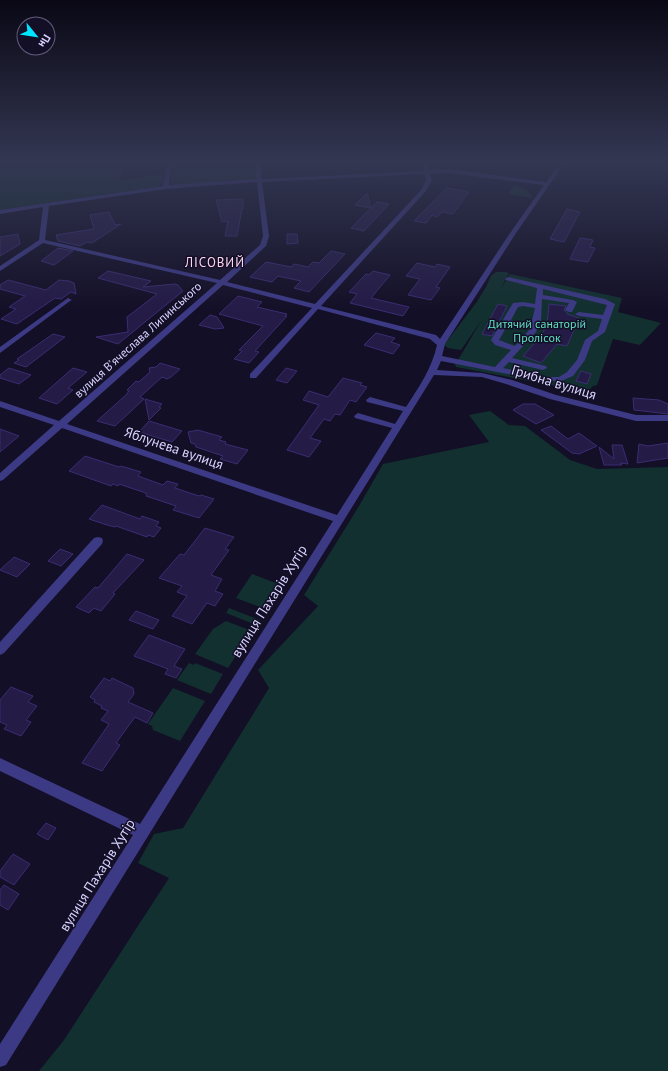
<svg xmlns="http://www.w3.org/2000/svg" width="668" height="1071" font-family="'PT Sans',sans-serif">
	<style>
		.green { fill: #12302f }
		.building { fill: #241b47; stroke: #3b2d73 }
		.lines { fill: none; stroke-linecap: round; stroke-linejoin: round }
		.minor { fill: #3d3a85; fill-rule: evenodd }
		.labels { text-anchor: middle; stroke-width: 3; stroke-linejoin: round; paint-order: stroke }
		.far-park-label { font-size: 12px; fill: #5fe0c0; stroke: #130f26 }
		.far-street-label { font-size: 12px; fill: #d9d4ff; stroke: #130f26 }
		.far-quarter-label { font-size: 13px; letter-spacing: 1px; fill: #ffd6f0; stroke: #130f26 }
		.street-label { font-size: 14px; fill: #d9d4ff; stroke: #130f26 }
	</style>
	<rect width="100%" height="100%" fill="#130f26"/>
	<g class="green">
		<path d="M 0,161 L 126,161 L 125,164 L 164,162 L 164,166 L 123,169 L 120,180 L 163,174 C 163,181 164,185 156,187 L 0,210 Z"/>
		<polygon points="172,161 221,161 222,168 255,166 256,176 254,179 247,180 174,185 171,183"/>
		<polygon points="515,185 527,190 533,198 508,194"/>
		<polygon points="496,272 506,272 509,273 500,290 510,274 622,298 618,312 661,323 640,345 613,339 597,385 593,386 587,392 456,367 455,365 481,321 461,350 448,348 444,345 476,303 486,287 491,276"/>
		<polygon points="490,411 509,425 525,426 570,460 597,469 668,467 668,1071 39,1071 64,1040 169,878 138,863 154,834 183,828 269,688 258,670 318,606 304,595 359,506 383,464 489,442 469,415"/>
		<polygon points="252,574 281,585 265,609 236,598"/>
		<polygon points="229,608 260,620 256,625 226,613"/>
		<polygon points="226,621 252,631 228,668 195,654 213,629"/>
		<polygon points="189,663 194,665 195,663 223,674 211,694 177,680"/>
		<polygon points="173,688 205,701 180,741 153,730 152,726 148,724"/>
	</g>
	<g class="building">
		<polygon points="447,188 469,192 453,214 442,212 437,217 432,215 426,223 414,221"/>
		<polygon points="367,193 371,208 377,202 389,204 364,231 351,228 371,208 355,205"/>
		<polygon points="243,199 243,209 242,209 237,236 225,236 228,221 222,222 216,200"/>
		<polygon points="567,209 580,212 564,242 550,239"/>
		<polygon points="109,212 115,225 121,224 92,243 87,242 80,246 58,241 56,235 94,229 90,215"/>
		<polygon points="18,234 20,244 0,256 0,237"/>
		<polygon points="287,234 297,234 298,243 287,244"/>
		<polygon points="580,238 593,240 590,247 595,248 588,262 570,259"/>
		<polygon points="58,248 73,251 54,265 41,261"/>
		<polygon points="331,251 345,254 309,292 294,288 301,281 278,276 272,282 250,277 266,262 291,267 294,264 308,267 313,262 319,263"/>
		<polygon points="417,263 435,267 437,264 450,267 436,287 440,288 431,300 408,295 420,279 406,276"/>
		<polygon points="108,271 151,281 143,287 175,284 178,285 183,291 118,344 96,337 128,332 127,317 157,294 98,278"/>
		<polygon points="373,271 390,275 371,298 409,307 403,316 350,303 357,294 349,292 366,274 369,275"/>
		<polygon points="8,280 46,290 59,280 69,281 74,283 76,294 71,292 61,299 55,298 17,324 1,319 16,309 9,307 25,296 0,289 0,285"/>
		<polygon points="238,296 262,302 257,307 287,314 285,316 287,316 255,351 259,352 249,363 234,359 242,351 239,350 263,326 219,314"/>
		<polygon points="498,304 507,306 492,336 482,334"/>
		<polygon points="549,304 566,306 564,310 567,313 567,314 579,318 567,346 557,344 541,363 523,356 541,336 547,325"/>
		<polygon points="210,315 217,317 224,328 215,329 199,325"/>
		<polygon points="376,333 395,338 391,342 400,345 393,354 364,345"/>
		<polygon points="53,334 65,337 26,367 14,363 19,360 17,359"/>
		<polygon points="160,363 180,369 171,377 167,379 162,377 140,397 144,399 115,426 97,421 126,395 129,391 127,390 136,381 139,382 150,372 149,368 156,367"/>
		<polygon points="9,368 31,375 19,384 0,378 0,375"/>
		<polygon points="73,368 87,372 68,388 73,390 57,404 39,398"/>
		<polygon points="286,368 297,371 287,383 276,380"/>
		<polygon points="581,371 591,374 587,384 576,381"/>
		<polygon points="343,378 362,383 360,385 367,387 356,402 350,400 340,415 335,414 330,421 324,419 310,438 321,441 309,457 287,450 319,405 303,400 309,391 328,397"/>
		<polygon points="633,398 659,400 668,404 668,414 634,410"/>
		<polygon points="145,399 162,404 159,407 161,408 149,420"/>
		<polygon points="523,404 535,404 554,415 536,424 513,410"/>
		<polygon points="149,421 182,431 172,442 139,432"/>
		<polygon points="551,426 568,439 579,433 597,446 579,454 572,453 541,430"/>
		<polygon points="0,429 19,436 0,452"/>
		<polygon points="198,430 222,437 219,440 226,442 225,444 248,450 237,464 220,459 223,456 196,447 195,444 191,443 188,432"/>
		<polygon points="668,443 668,458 637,463 639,444 648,446"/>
		<polygon points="612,445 622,445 628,464 620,463 622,465 604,465 599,447 614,459"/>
		<polygon points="85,456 119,467 121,466 141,472 138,476 163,485 167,481 178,484 175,488 199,496 201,495 214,499 199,518 173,510 176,506 146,496 147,494 143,492 119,484 118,486 113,484 111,486 69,471"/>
		<polygon points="102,505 140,519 142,516 159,522 156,526 161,528 154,537 148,535 147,537 116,526 115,527 107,525 89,519"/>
		<polygon points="205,528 234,537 225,549 229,550 211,575 222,579 215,591 223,594 215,606 207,603 192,624 172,616 187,596 177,592 182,586 159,578 180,554 184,555"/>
		<polygon points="60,549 73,554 61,566 48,561"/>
		<polygon points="127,554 144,560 113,593 115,594 101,611 94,608 89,613 76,607 95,587 98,588"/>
		<polygon points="14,557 30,564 17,577 0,570"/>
		<polygon points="136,611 159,620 153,629 129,620"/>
		<polygon points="149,635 185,649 174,666 182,669 176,678 165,674 168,669 134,656"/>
		<polygon points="104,678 110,681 112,678 133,688 134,694 128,702 153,713 147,723 135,717 116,743 120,745 102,771 82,763 109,724 101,720 108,711 101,708 102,706 94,702 95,700 90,697"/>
		<polygon points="11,687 33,696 28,702 37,706 26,720 31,722 21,736 4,729 7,725 0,722 0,700"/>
		<polygon points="46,823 56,828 48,840 37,834"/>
		<polygon points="13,854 30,864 14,885 0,877 0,871"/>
		<polygon points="4,885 19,894 8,910 0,905 0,890"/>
	</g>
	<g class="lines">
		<g class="minor">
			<path d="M 167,161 L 172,161 L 169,185 L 256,179 L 255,161 L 260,161 L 262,179 L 424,171 L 421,161 L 426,161 L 429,170 L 449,169 L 546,182 L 562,161 L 566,161 L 516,233 L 445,344 L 442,356 L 495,367 L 511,350 L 495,345 L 491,340 L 513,303 L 523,302 L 535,304 L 537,288 L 506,280 L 505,279 L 508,277 L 605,299 L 615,304 L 605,332 L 592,341 L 585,360 L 573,376 L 561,381 L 544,381 L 441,361 L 437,370 L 482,373 L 512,380 L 556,395 L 636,415 L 668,415 L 668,421 L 636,421 L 550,399 L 506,384 L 482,377 L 434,375 L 6,1065 L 0,1067 L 0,1044 L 133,835 L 0,771 L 0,758 L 140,824 L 333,521 L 62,428 L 3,480 L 0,481 L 0,473 L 54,425 L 0,407 L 0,401 L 59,421 L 217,283 L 43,243 L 0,271 L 0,266 L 39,240 L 43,207 L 0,214 L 0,210 L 163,186 ZM 449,173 L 544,185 L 510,233 L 440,339 L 436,335 L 321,306 L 426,191 L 432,180 L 430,174 ZM 425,174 L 426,180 L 422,189 L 315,304 L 227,282 L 266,246 L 269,236 L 262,182 ZM 257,182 L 263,236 L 260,245 L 220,280 L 45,240 L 49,206 L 166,189 ZM 223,285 L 312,308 L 250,374 L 250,378 L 256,378 L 318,309 L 430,339 L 437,345 C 432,368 419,387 406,407 L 370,397 L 366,400 L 367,402 L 403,411 L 395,424 L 358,413 L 354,416 L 355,418 L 392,428 L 337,515 L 67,424 ZM 543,289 L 607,305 L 603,315 L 579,312 L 575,314 L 579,316 L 602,319 L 598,331 L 585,340 L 577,360 L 567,372 L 559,377 L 544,377 L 503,368 L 509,362 L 543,370 L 547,368 L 546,366 L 512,358 L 536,332 L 541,321 L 542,299 L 569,303 L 565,310 L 569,312 L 572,312 L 577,302 L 573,300 L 543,295 ZM 523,306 L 535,308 L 531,325 L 511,320 L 518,307 ZM 508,324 L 530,329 L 515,346 L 499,340 Z"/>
			<polygon points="68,298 72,300 70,301 0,353 0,347"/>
			<polygon points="98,537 102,538 103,541 102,544 4,653 0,655 0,642 94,538"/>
		</g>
	</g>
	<linearGradient id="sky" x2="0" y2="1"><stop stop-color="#0a0815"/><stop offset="0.52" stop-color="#333752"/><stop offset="1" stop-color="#333752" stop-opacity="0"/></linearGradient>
	<rect width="668" height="311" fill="url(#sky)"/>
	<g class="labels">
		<g class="far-park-label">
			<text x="537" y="328">Дитячий санаторій<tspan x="537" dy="14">Пролісок</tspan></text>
		</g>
		<g class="far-street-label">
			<text transform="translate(138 340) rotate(-42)" y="4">вулиця Вʼячеслава Липинського</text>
		</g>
		<g class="far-quarter-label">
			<text x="215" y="267">ЛІСОВИЙ</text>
		</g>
		<g class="street-label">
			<text transform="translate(554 382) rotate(17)" y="5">Грибна вулиця</text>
			<text transform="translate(174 448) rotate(19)" y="5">Яблунева вулиця</text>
			<text transform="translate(269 601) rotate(-58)" y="5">вулиця Пахарів Хутір</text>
			<text transform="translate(97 875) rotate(-58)" y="5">вулиця Пахарів Хутір</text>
		</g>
	</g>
	<g transform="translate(36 36) rotate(120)"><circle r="19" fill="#130f26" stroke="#625e7d"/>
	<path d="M0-3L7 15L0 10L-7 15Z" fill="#00e5ff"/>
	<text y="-6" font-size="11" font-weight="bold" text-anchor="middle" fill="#d9d4ff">Пн</text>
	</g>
</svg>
